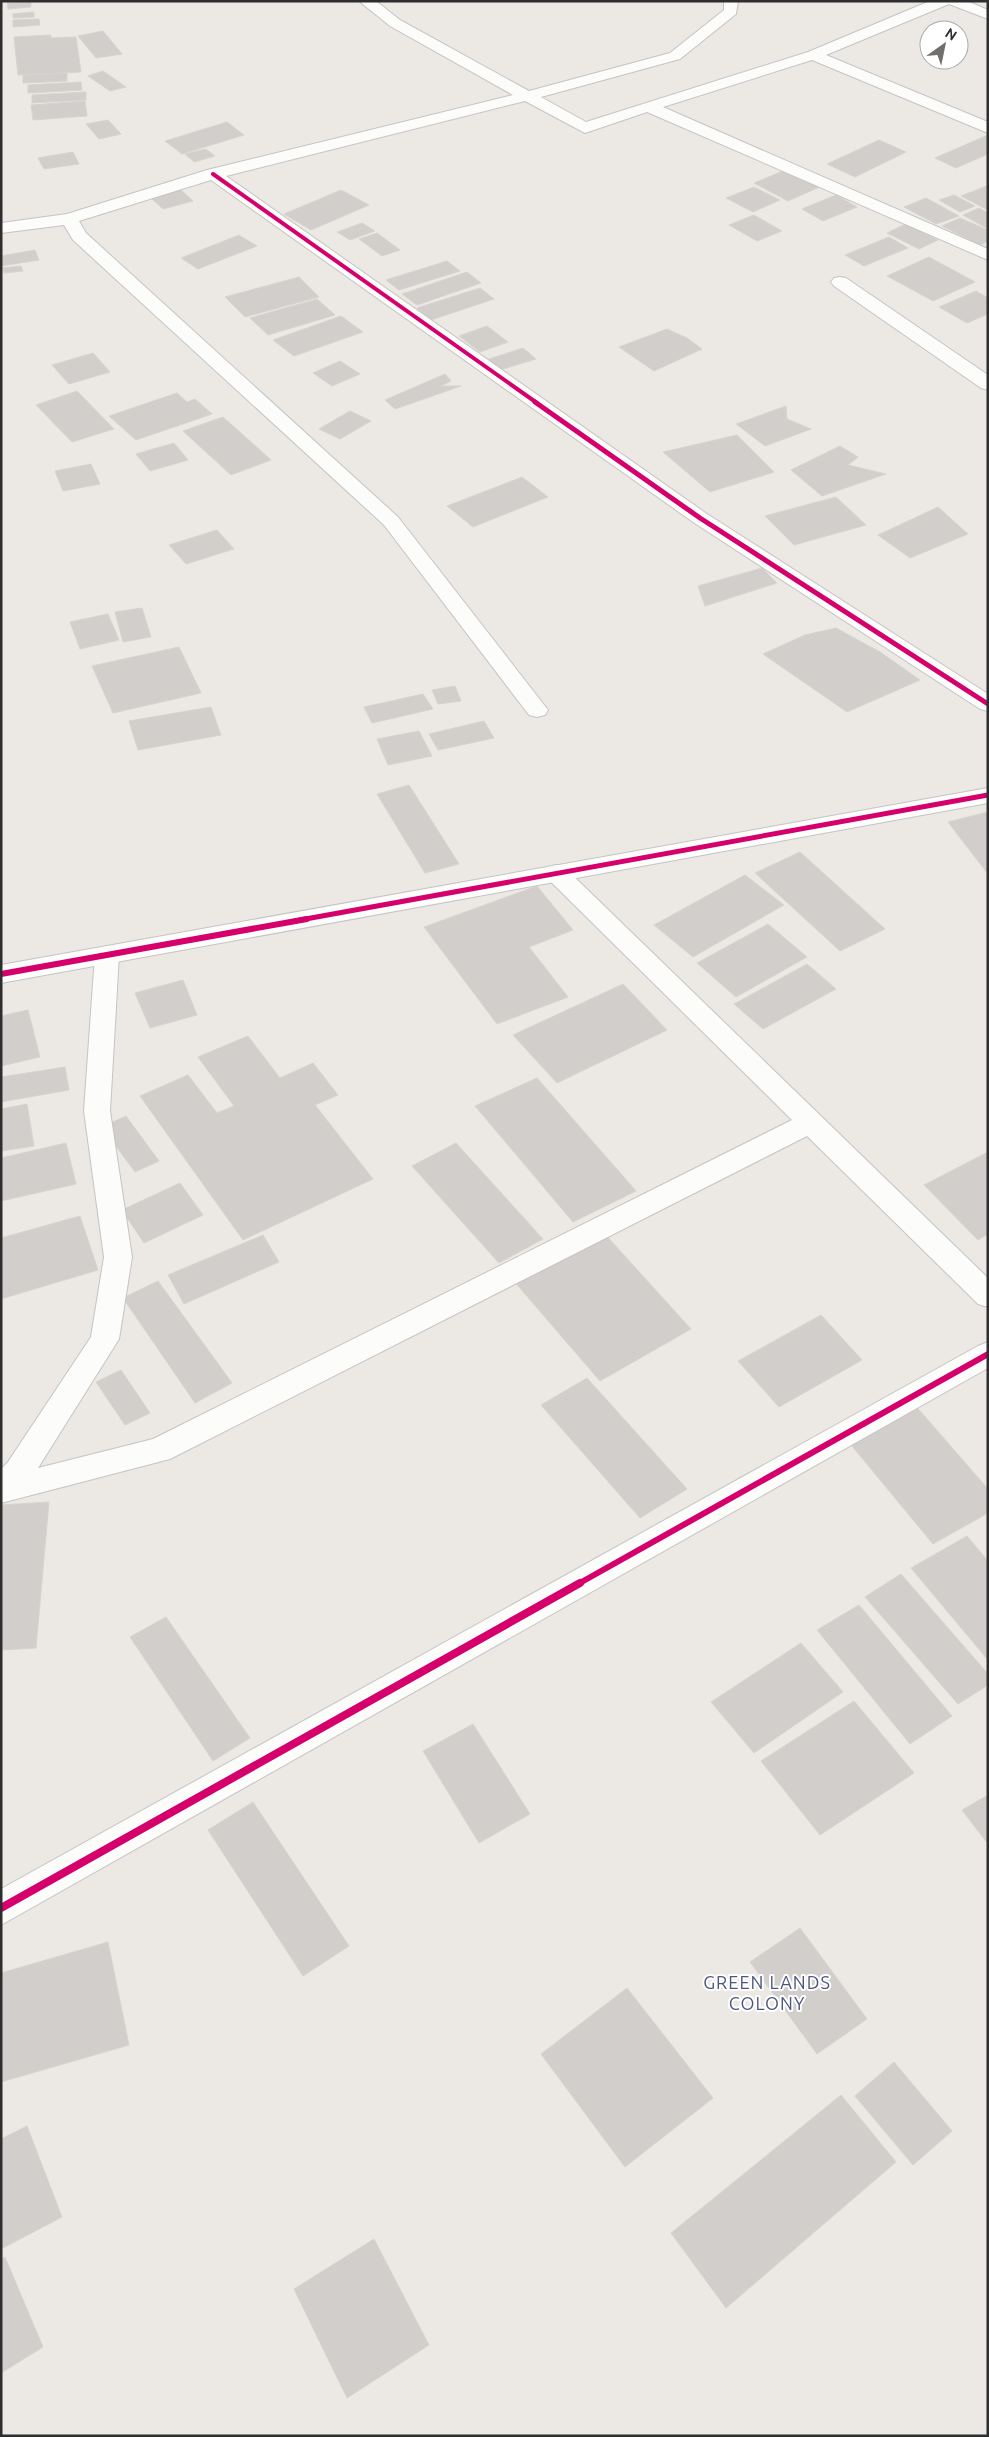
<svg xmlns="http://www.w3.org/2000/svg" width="989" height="2437" font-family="Ubuntu,sans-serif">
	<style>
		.building { fill: #d1cecb; stroke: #d7d4d0 }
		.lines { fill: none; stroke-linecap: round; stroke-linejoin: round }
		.minor-casing { stroke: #c5c4c5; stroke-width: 2 }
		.tertiary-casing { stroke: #c5c4c5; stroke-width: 2 }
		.minor { fill: #fcfcfb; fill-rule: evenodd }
		.tertiary { fill: #fcfcfb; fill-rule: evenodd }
		.cycleway-far3-casing { stroke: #fff; stroke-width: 5.5 }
		.cycleway-far2-casing { stroke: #fff; stroke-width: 8 }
		.cycleway-far1-casing { stroke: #fff; stroke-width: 9 }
		.cycleway-casing { stroke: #fff; stroke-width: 11 }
		.cycleway-far3 { stroke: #d6006c; stroke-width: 4 }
		.cycleway-far2 { stroke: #d6006c; stroke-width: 5 }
		.cycleway-far1 { stroke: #d6006c; stroke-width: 6 }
		.cycleway { stroke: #d6006c; stroke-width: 8 }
		.labels { text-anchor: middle; stroke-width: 4; stroke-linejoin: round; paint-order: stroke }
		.near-neighbourhood-label { font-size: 18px; letter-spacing: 1px; fill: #4d5680; stroke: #fff }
	</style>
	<rect width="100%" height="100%" fill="#ece8e4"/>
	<g class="building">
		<polygon points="7,1 31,1 31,7 8,9"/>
		<polygon points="34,12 34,17 13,18 13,14"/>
		<polygon points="39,19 40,25 13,27 13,20"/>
		<polygon points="103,31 122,54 96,58 78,36"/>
		<polygon points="51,35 51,38 76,37 81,72 18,75 14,37"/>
		<polygon points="103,71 126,87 110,91 88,76"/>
		<polygon points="67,73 67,81 23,83 23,75"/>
		<polygon points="81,82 82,90 28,93 28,85"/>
		<polygon points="86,92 86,100 32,103 32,95"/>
		<polygon points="85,101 87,116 33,120 31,105"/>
		<polygon points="108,120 121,134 99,139 86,124"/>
		<polygon points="227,122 244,135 182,154 165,141"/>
		<polygon points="988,135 988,154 956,168 935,158"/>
		<polygon points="879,140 906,152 855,177 827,164"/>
		<polygon points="206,149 215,156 194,162 185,154"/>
		<polygon points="73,152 79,164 44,169 38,158"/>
		<polygon points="790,168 824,185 788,201 754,183"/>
		<polygon points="987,186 988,210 961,196"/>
		<polygon points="754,187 780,200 753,212 726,198"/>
		<polygon points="181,190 193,201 163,209 151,198"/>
		<polygon points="341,190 369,205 311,230 284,214"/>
		<polygon points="836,195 857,207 823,221 802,209"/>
		<polygon points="954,195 975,206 960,212 939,200"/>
		<polygon points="926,198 959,216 936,224 904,207"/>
		<polygon points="979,208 988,213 988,229 963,215"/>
		<polygon points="754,215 782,231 757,241 729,225"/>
		<polygon points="960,218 988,230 988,241 980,245 942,226"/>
		<polygon points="362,223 375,231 350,240 337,232"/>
		<polygon points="906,224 938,240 919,249 887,233"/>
		<polygon points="377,233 400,250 382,256 359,239"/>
		<polygon points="239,235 257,246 198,269 181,258"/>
		<polygon points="889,237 908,248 864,266 845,255"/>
		<polygon points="35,250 39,260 1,266 1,256"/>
		<polygon points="929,257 975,282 933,301 887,276"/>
		<polygon points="447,261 460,271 399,290 386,280"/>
		<polygon points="21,266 23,271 4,273 3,268"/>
		<polygon points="467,272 481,283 417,305 402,294"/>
		<polygon points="299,277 319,297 245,317 225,297"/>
		<polygon points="480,288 494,299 431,320 417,308"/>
		<polygon points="976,291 988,298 988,314 967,323 939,307"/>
		<polygon points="317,299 335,315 268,335 250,318"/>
		<polygon points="341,316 363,332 294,356 273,340"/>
		<polygon points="487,326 508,342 480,352 459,336"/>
		<polygon points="667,329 687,338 702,349 654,371 619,347"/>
		<polygon points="523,348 536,359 500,370 486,360"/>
		<polygon points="93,353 110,372 69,384 52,365"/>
		<polygon points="340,361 360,374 332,386 313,373"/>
		<polygon points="445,374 451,381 441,386 461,386 395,409 385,400"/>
		<polygon points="77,391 114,429 72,442 36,405"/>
		<polygon points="177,393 187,402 195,399 212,414 136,440 109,416"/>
		<polygon points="786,406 787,419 811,429 765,446 736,424"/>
		<polygon points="350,411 371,421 340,439 319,429"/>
		<polygon points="223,417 271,460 231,475 183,431"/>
		<polygon points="737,435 774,472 710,492 663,452"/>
		<polygon points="174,443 188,460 150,471 136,454"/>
		<polygon points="840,446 858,457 848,465 886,474 822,496 791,470"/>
		<polygon points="91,464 100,484 63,491 55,471"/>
		<polygon points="522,477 548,497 473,527 447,506"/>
		<polygon points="836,497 866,525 794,545 765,516"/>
		<polygon points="938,507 968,534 910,558 878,535"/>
		<polygon points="217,530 234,549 186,564 169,545"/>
		<polygon points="762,568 777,583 705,606 698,586"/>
		<polygon points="142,608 151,637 123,642 115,612"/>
		<polygon points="108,614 119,640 80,649 70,622"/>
		<polygon points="836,628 880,652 920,680 847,712 763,654 805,635"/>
		<polygon points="179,647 201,693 113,713 92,666"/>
		<polygon points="455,686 461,701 438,704 432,690"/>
		<polygon points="423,694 433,709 372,723 364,707"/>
		<polygon points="211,707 221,735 138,750 129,721"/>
		<polygon points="484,721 494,738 438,750 429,734"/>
		<polygon points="419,731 432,756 388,765 377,739"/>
		<polygon points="409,785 459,864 425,873 377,794"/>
		<polygon points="988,812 988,874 948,822"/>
		<polygon points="800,852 885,929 840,951 755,873"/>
		<polygon points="745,875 784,905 693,957 654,925"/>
		<polygon points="537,886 573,930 529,947 568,997 497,1024 424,927"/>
		<polygon points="768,924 807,957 736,997 697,963"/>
		<polygon points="807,964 836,989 763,1029 734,1004"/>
		<polygon points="183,980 197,1015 150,1028 135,993"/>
		<polygon points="623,984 667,1030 557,1083 513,1035"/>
		<polygon points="28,1010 40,1057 1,1066 1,1016"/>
		<polygon points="248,1036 280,1078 313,1063 338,1095 315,1105 373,1179 243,1240 140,1096 188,1075 217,1113 234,1106 198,1057"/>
		<polygon points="65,1067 69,1090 1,1102 1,1077"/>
		<polygon points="537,1078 636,1191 573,1222 475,1106"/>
		<polygon points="27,1104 34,1146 1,1151 1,1109"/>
		<polygon points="126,1116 159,1161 135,1172 102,1127"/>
		<polygon points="66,1143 76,1184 1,1201 1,1158"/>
		<polygon points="456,1143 543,1239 499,1263 412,1166"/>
		<polygon points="988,1152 988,1234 978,1240 924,1185"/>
		<polygon points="180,1183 203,1215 144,1243 122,1210"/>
		<polygon points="80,1216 98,1270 1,1299 1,1238"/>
		<polygon points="603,1232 691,1329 600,1381 513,1280"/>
		<polygon points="263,1235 279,1262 184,1304 168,1275"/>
		<polygon points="158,1281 232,1383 195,1403 123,1298"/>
		<polygon points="821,1315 862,1360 779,1407 738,1361"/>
		<polygon points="121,1370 150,1413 125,1425 96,1382"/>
		<polygon points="587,1378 687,1489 640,1518 541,1405"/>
		<polygon points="914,1404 988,1489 988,1513 933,1544 847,1440"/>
		<polygon points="49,1502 36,1648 1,1650 1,1505"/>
		<polygon points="967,1536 988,1561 988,1660 911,1568"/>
		<polygon points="901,1574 988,1674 988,1685 958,1704 865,1597"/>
		<polygon points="859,1605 952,1716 910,1744 817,1630"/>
		<polygon points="166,1617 250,1738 213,1761 130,1637"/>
		<polygon points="801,1643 843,1692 754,1753 711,1702"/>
		<polygon points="854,1701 914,1773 820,1835 761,1761"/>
		<polygon points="473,1724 530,1814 479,1843 423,1751"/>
		<polygon points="988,1795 988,1844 962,1810"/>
		<polygon points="253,1802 349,1946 303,1976 208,1830"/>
		<polygon points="800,1928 867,2019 817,2054 750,1962"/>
		<polygon points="108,1942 129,2045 1,2082 1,1973"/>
		<polygon points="627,1988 713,2098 625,2167 541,2054"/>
		<polygon points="894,2062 952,2131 913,2165 855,2096"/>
		<polygon points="841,2095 896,2162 726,2308 671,2233"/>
		<polygon points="27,2126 62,2217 1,2249 1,2139"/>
		<polygon points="374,2239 429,2345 347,2398 294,2289"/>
		<polygon points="5,2257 43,2347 1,2373 1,2259"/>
	</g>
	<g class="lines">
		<g class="minor-casing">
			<g id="minor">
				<polygon points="359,1 376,1 400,20 529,91 670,53 724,10 724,1 738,1 736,14 680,59 541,97 586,122 808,52 930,1 967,1 988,10 988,19 949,4 826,55 988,122 988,133 812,60 663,107 988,249 988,260 647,112 585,133 525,101 226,176 707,514 988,694 988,711 980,709 693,522 211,180 79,221 86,233 398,517 548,710 545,715 537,717 529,715 384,525 73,240 64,225 1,233 1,223 67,214 207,170 513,95 390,26"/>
				<polygon points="840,277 846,278 988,375 988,390 981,388 834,286 831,282 834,278"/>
				<polygon points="556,865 564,867 988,1278 988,1307 978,1304 807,1136 170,1459 1,1503 1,1469 8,1462 91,1337 104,1257 84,1111 95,955 98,949 107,946 116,949 119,955 110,1111 132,1257 119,1339 38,1468 153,1439 792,1120 548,879 544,873 548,867"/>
				<polygon points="988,1342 988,1368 1,1925 1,1889 978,1346"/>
			</g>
		</g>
		<g class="tertiary-casing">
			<polygon id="tertiary" points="988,788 988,803 1,983 1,965"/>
		</g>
		<use href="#minor" class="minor"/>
		<use href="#tertiary" class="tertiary"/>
		<g class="cycleway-far3-casing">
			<polyline id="cycleway-far3" points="213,174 537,403"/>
		</g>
		<g class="cycleway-far2-casing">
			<g id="cycleway-far2">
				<polyline points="535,402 700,518 988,704"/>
				<polyline points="300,920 988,795"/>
			</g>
		</g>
		<g class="cycleway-far1-casing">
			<g id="cycleway-far1">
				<polyline points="1,974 307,919"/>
				<polyline points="578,1584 988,1354"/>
			</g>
		</g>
		<g class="cycleway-casing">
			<polyline id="cycleway" points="1,1908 580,1583"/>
		</g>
		<use href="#cycleway-far3" class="cycleway-far3"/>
		<use href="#cycleway-far2" class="cycleway-far2"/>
		<use href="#cycleway-far1" class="cycleway-far1"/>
		<use href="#cycleway" class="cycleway"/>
	</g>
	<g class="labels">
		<g class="near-neighbourhood-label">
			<text x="767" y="1989">GREEN LANDS<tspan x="767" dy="21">COLONY</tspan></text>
		</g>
	</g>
	<rect width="989" height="2437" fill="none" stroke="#2e2e2e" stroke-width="5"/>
	<g transform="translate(944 45) rotate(33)"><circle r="24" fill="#ffffff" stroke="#ababab"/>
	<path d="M0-4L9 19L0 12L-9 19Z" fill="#706f6e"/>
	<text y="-8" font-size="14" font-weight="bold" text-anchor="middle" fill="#2e2e2e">N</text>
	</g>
</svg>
